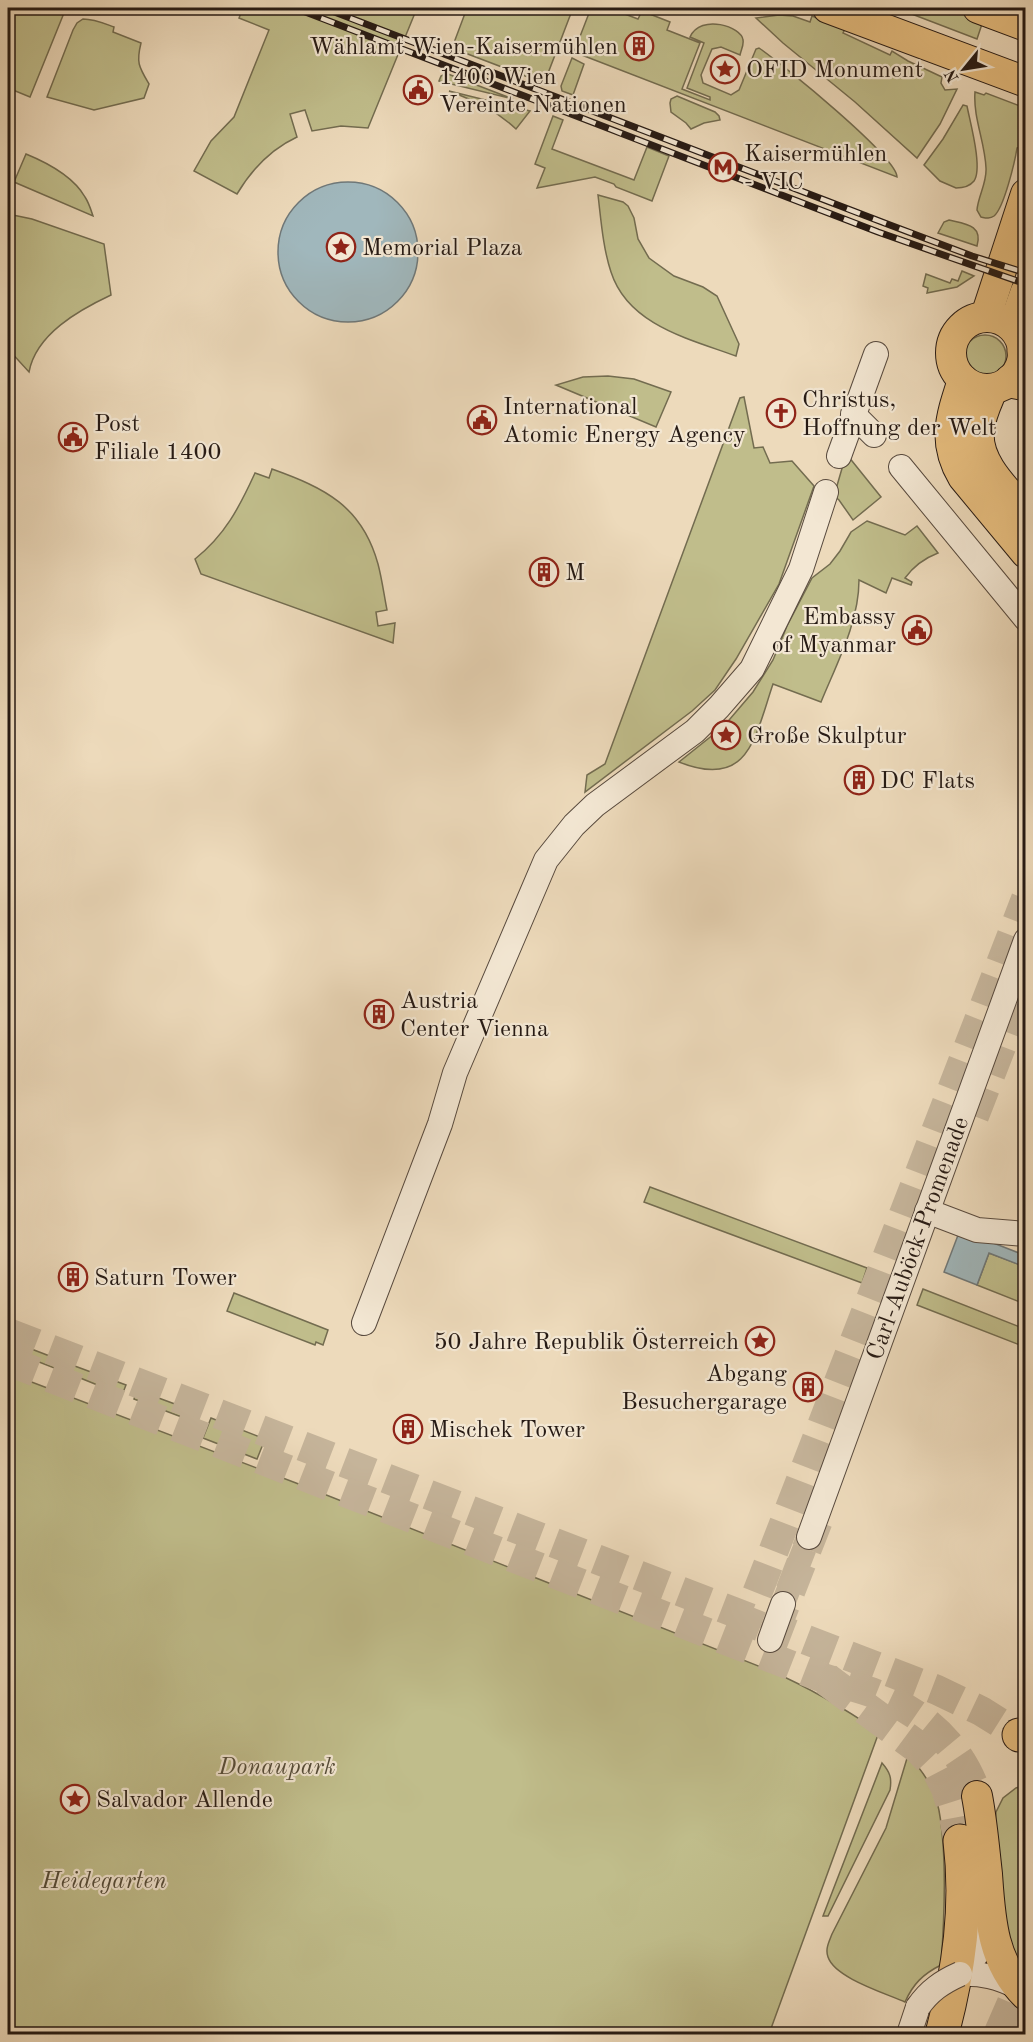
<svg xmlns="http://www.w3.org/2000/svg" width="1033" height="2042" font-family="'Old Standard TT',serif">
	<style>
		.green { fill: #c0bd8b; stroke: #736c50; stroke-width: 1.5 }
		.water { fill: #a0b7bc; stroke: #6f7879; stroke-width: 1.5 }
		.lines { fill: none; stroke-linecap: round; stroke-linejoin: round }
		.minor-tunnel { stroke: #c5b49a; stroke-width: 24; stroke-dasharray: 24 12; stroke-linecap: butt }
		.major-tunnel { stroke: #c5b49a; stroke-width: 30; stroke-dasharray: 30 15; stroke-linecap: butt }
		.highway-tunnel { stroke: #c5b49a; stroke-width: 33; stroke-dasharray: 33 16; stroke-linecap: butt }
		.minor-casing { stroke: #584a3e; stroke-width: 26 }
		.major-casing { stroke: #261a14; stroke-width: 32 }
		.highway-casing { stroke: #261a14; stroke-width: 35 }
		.minor { stroke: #f3e7d3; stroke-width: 24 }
		.major { stroke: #e6bd7e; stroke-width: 30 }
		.highway { stroke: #e6bd7e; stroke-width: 33 }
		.rail-casing { stroke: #261a14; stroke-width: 7 }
		.rail { stroke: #f3e7d3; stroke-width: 4.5; stroke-dasharray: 14; stroke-linecap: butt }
		.minor-bridge-casing { stroke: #584a3e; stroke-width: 26; stroke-linecap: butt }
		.minor-bridge { stroke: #f3e7d3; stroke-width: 24 }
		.labels { text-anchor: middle; stroke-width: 4.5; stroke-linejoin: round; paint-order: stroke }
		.poi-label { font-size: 24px; fill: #261a14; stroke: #f3e7d3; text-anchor: start }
		.street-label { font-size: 24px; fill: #261a14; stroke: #f3e7d3 }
		.park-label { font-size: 24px; font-style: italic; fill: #544b38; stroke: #f3e7d3 }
	</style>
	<rect width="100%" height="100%" fill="#eddabb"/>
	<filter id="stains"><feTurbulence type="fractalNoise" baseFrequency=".00333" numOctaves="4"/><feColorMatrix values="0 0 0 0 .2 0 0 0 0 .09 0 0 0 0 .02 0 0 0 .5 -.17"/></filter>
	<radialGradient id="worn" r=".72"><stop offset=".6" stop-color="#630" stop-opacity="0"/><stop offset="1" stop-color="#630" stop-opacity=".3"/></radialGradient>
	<g class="green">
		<polygon points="8,8 66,8 30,97 8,88"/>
		<path d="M 243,8 L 417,8 L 368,128 L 341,126 L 312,131 L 305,110 L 290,114 L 297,137 C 271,149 252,169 237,194 L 194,171 L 211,141 L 234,117 L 269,30 L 239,18 Z"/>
		<polygon points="467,8 573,8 545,81 541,82 452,48"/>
		<path d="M 591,8 L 609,8 L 638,19 L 642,11 L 670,22 L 667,30 L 700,43 L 682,89 L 710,100 L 710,97 L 687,88 L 704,43 L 690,37 C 701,13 742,27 743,40 C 744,45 741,50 740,55 L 721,47 L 712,49 L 701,75 L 703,83 L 731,95 L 739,90 L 756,49 L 759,48 C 781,63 897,157 897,177 L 574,52 Z"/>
		<polygon points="896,8 948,8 983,21 977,39"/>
		<polygon points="779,15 793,16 810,22 812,16 845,29 843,33 890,55 892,51 908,61 942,77 941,83 945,90 957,89 940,124 917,158 855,102 783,43 756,18"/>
		<path d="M 83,19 C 94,19 103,23 114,27 L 113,32 L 141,43 C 136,63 139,67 149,84 L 144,98 L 94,110 L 47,97 L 73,30 L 77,23 Z"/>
		<polygon points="572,58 584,64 573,95 562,91 561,86"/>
		<polygon points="445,74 448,74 513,99 439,81 441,76"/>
		<path d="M 449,91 L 530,111 L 516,129 C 496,110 475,101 449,91 Z"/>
		<path d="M 975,92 L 984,95 L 986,93 L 1020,106 L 1020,108 L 1025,112 L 1025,145 L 1017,148 C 1015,161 1004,208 994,216 C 990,219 986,218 981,217 L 977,210 C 978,196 987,183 986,168 C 985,142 973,118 975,92 Z"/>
		<polygon points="677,96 715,112 719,116 720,120 704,123 691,129 686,123 671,112 670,103 671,99"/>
		<path d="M 963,105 L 967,106 C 970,122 983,168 974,181 C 970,186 963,188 956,188 L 940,181 L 924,165 L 943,139 Z"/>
		<polygon points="553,116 563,120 552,149 634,180 647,147 669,156 652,201 616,187 614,184 595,177 537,188 545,168 535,164"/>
		<path d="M 26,154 C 48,163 73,176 85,197 C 89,203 91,210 93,216 L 14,182 Z"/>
		<path d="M 598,195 L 623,202 L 628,206 L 634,218 L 638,239 L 649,258 L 674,276 L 703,287 L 717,296 L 739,344 L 736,356 C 689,339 628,325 611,272 C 603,248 601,220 598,195 Z"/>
		<path d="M 8,214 L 32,219 L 104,244 L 111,295 C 79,310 36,334 29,372 L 8,349 Z"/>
		<path d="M 949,220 C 966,224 983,225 977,246 L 938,233 L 944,222 Z"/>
		<polygon points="962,271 974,276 957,287 927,293 928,288 923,286 926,274 950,283 952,279 958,281"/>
		<circle cx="985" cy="356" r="21"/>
		<polygon points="608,376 634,379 671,392 656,427 556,385 583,377"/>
		<polygon points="744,397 754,448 763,447 770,463 792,461 814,486 779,584 736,659 715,690 692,711 585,792 587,775 605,764 740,398"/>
		<polygon points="848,456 881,497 853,520 839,500 834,496 845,458"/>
		<path d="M 272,469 C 325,488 362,506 378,564 C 382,579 384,595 387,610 L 376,612 L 378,626 L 395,623 L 393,643 L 201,574 L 195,559 C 225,535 239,508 255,473 L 269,478 Z"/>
		<path d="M 867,521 L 905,535 L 917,526 L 938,553 C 925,558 913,567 905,578 L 912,582 L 911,585 L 892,578 L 886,593 L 859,580 C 859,622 837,663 821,702 L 773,684 C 755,737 749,790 679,762 L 724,726 L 753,692 L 773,660 L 787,626 L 812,578 L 830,564 L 840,551 L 851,532 Z"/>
		<polygon points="650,1187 867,1268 862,1283 644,1202"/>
		<polygon points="989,1253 1026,1267 1025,1304 977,1285"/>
		<polygon points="923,1289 1025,1329 1025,1347 917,1305"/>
		<polygon points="234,1293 328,1330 323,1345 316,1342 315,1345 227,1311"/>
		<polygon points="8,1340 60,1360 57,1369 8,1350"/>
		<polygon points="72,1365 126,1385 122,1395 68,1373"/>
		<path d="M 8,1373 L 296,1483 L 771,1671 C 810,1688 844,1708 879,1732 L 769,2034 L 8,2034 Z"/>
		<polygon points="137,1390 191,1410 187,1419 134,1399"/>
		<polygon points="211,1418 265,1439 257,1459 203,1438"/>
		<path d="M 908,1755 C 921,1769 932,1784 937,1802 C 941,1816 942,1830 943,1844 C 946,1885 944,1924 941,1965 C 923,1974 913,1984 905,2002 C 885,1993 835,1978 828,1957 C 825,1949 829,1942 832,1934 L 886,1828 Z"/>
		<path d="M 882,1763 C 890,1772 892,1778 890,1790 L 828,1916 L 823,1916 Z"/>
		<polygon points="1025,1785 1025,1974 1006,1935 994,1836 996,1812 1003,1798 1016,1788"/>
	</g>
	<g class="water">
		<circle cx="348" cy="252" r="70"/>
		<polygon points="960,1230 1024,1255 1020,1265 989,1253 977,1285 944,1272"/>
	</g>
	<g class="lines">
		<polyline class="minor-tunnel" points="783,1604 809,1537"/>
		<g class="major-tunnel">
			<polyline points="974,1116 1026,983"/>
			<polyline points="8,1333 937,1690 981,1711 1013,1731"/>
			<path d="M 8,1361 L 826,1679 C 843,1684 860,1688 876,1694 C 923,1712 962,1747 977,1796"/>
			<polyline points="774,1633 822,1510"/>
			<polyline points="741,1635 1026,899"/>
		</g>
		<g class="highway-tunnel">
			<polyline points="826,1679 919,1748 936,1766 947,1787 954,1809 960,1841"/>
			<polyline points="1000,2034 1026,1974"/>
		</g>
		<g class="minor-casing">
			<g id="minor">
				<polyline points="853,414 874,435"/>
				<polyline points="839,456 876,354"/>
				<polyline points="901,467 1026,619"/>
				<polyline points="927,1211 977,1230 1026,1234"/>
				<polyline points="364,1323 440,1124 455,1073 546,860 574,825 595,805 695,731 719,707 752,669 801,569 826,492"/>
				<polyline points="809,1537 1026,940"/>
				<polyline points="770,1640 783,1604"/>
				<path d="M 960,1974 C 981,1953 984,1944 989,1915"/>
				<path d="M 960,1974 C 982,1973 998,1977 1018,1987"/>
				<polyline points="909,2034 918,2007"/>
			</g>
		</g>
		<g class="major-casing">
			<g id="major">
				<polyline points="828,8 1026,82"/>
				<polyline points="978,8 1026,26"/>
				<polyline points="986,316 1026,194"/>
				<circle cx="987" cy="353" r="36"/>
				<polyline points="1013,327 1026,291"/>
				<path d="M 963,380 C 951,417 942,441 963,477 L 1026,553"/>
				<path d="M 992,390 C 987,402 980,416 979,430 C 975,462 1006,490 1026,513"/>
				<path d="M 977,1796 C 982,1822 984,1848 987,1874 C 990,1918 992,1962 1026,1995"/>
			</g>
		</g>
		<g class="highway-casing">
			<g id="highway">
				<polyline points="1024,351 1026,352"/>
				<polyline points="1011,381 1026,384"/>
				<polyline points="1019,1735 1026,1735"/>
				<path d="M 942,2034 C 959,1970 968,1907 960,1841"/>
			</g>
		</g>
		<use href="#minor" class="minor"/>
		<use href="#major" class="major"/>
		<use href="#highway" class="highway"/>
		<g class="rail-casing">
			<g id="rail">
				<polyline points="295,8 878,232 1026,284"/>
				<polyline points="324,8 882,222 972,256 1026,273"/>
			</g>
		</g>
		<use href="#rail" class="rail"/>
		<g class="minor-bridge-casing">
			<path id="minor-bridge" d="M 918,2007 C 929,1991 942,1982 960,1974"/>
		</g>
		<use href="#minor-bridge" class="minor-bridge"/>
	</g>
	<defs>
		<g id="building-ring" transform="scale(1.5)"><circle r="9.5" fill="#f3e7d3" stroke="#8f2418" stroke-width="1.5"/><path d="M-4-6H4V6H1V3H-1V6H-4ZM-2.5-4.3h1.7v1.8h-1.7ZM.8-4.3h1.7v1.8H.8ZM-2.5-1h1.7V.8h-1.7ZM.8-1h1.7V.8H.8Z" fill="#8f2418"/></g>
		<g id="sight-ring" transform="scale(1.5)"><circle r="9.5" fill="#f3e7d3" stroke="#8f2418" stroke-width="1.5"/><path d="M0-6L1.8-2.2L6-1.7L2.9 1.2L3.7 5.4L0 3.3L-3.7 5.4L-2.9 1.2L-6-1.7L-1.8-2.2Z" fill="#8f2418"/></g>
		<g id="civic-ring" transform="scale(1.5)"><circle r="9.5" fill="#f3e7d3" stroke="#8f2418" stroke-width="1.5"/><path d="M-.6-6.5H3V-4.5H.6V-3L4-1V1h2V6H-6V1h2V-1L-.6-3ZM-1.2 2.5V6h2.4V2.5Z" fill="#8f2418"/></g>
		<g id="metro-ring" transform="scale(1.5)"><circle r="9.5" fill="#f3e7d3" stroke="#8f2418" stroke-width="1.5"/><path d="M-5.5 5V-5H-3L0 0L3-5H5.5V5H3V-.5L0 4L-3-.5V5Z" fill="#8f2418"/></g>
		<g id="church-ring" transform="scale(1.5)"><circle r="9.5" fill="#f3e7d3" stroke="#8f2418" stroke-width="1.5"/><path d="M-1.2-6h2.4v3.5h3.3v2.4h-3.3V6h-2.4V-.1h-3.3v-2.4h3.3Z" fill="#8f2418"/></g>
	</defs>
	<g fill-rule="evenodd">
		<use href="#building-ring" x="639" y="46"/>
		<use href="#sight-ring" x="725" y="69"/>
		<use href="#civic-ring" x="418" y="90"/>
		<use href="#metro-ring" x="723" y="167"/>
		<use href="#sight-ring" x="341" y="247"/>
		<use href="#church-ring" x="781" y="413"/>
		<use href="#civic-ring" x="482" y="420"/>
		<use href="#civic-ring" x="73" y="437"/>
		<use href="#building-ring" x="544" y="572"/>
		<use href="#civic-ring" x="917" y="630"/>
		<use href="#sight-ring" x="726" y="735"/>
		<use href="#building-ring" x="859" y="780"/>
		<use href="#building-ring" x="379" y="1014"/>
		<use href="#building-ring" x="73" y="1277"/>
		<use href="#sight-ring" x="760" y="1341"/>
		<use href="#building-ring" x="808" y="1387"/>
		<use href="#building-ring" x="408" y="1429"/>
		<use href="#sight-ring" x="75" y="1799"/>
	</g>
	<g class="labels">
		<g class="poi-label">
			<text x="618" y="54" text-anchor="end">Wählamt Wien-Kaisermühlen</text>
			<text x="746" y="77">OFID Monument</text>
			<text x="439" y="84">1400 Wien<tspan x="439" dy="28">Vereinte Nationen</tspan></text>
			<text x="744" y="161">Kaisermühlen<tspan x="744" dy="28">- VIC</tspan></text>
			<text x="362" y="255">Memorial Plaza</text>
			<text x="802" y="407">Christus,<tspan x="802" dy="28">Hoffnung der Welt</tspan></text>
			<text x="503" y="414">International<tspan x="503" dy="28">Atomic Energy Agency</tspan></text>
			<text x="94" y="431">Post<tspan x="94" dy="28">Filiale 1400</tspan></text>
			<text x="565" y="580">M</text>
			<text x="896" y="624" text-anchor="end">Embassy<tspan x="896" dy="28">of Myanmar</tspan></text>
			<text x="747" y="743">Große Skulptur</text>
			<text x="880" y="788">DC Flats</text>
			<text x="400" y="1008">Austria<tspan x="400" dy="28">Center Vienna</tspan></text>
			<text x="94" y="1285">Saturn Tower</text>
			<text x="739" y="1349" text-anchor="end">50 Jahre Republik Österreich</text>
			<text x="787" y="1381" text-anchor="end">Abgang<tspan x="787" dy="28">Besuchergarage</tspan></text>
			<text x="429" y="1437">Mischek Tower</text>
			<text x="96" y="1807">Salvador Allende</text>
		</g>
		<g class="street-label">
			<text transform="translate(917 1238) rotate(-70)" y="8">Carl-Auböck-Promenade</text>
		</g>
		<g class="park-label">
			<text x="277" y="1774">Donaupark</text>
			<text x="104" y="1888">Heidegarten</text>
		</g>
	</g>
	<rect width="1033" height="2042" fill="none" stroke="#eddabb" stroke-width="30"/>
	<rect x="9" y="9" width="1015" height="2024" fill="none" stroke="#261a14" stroke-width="3"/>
	<rect x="15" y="15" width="1003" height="2012" fill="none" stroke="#261a14" stroke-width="1.5"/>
	<g transform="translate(964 69) rotate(240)" stroke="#f3e7d3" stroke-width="4.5" paint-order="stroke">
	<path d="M0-4.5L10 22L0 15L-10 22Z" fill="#261a14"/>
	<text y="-9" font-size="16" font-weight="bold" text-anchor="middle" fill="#261a14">N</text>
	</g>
	<rect width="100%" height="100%" filter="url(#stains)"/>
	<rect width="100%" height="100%" fill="url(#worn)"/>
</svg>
